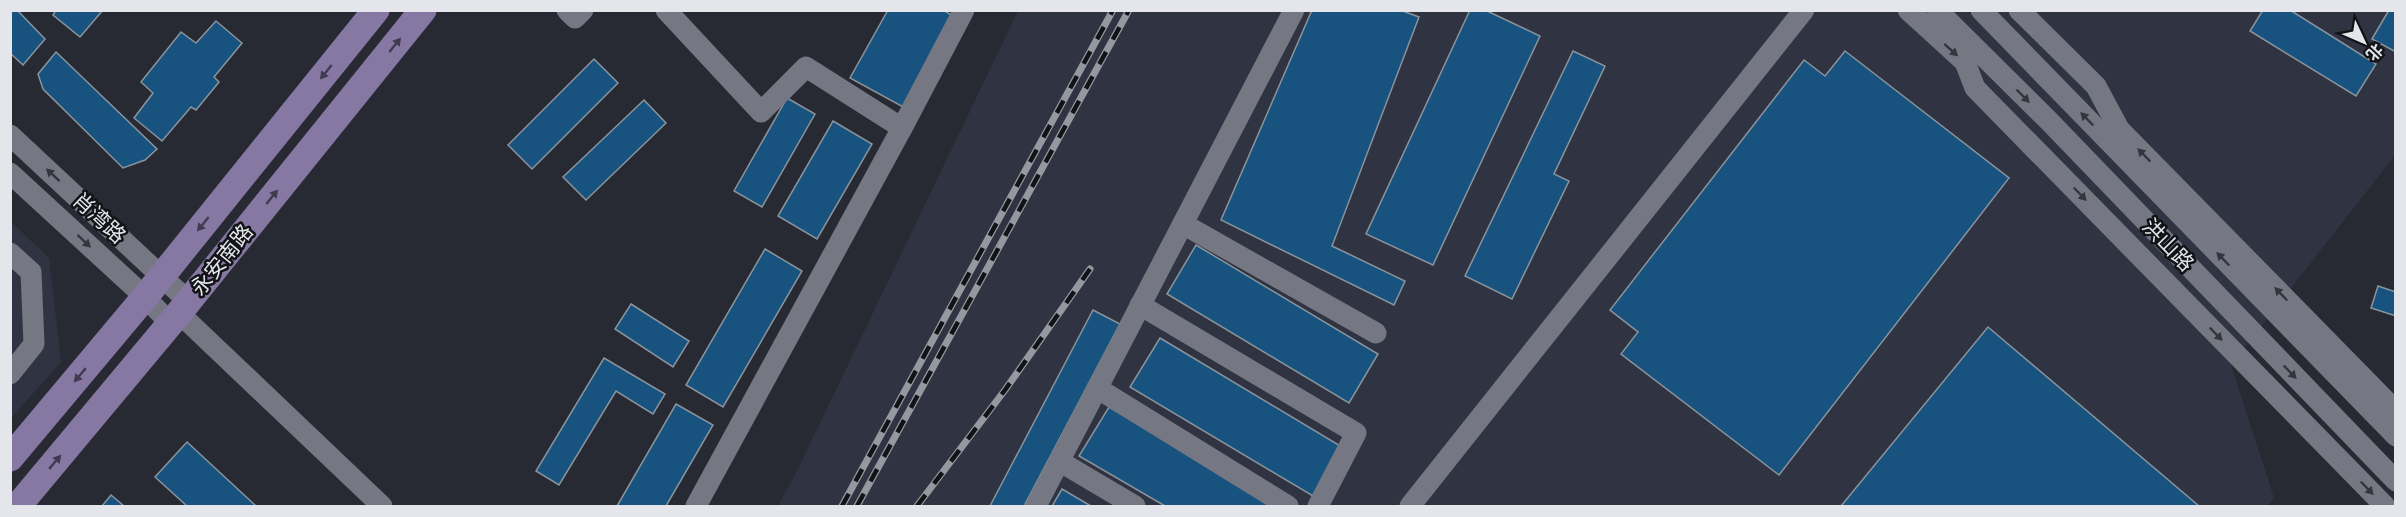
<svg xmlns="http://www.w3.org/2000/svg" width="2406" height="517" font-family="Karla,'Noto Sans SC',sans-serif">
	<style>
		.built { fill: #303342 }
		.building { fill: #18527f; stroke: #8a949c; stroke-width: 1.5 }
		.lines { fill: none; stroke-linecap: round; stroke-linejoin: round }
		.minor { stroke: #757883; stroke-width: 21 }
		.major { stroke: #8678a3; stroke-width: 27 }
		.rail-casing { stroke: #9698a0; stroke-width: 7 }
		.rail { stroke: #121317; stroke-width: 4.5; stroke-dasharray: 14; stroke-linecap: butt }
		.oneway { fill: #403b4f }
		.oneway2 { fill: #35363d }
		.labels { text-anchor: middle; stroke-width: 5; stroke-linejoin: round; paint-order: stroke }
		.street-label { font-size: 21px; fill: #e4e6ec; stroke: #121317 }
	</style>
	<rect width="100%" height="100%" fill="#282a33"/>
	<g class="built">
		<polygon points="1018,11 2395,11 2395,155 2231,365 2274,498 2267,506 778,506 796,473"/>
		<polygon points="11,222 49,258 61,362 11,418"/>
	</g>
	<g class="building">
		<polygon points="10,10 17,10 45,39 23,65 10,53"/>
		<polygon points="56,10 103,10 80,37 53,15"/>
		<polygon points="888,10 943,10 955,17 905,108 850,78"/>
		<polygon points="1312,10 1400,10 1419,17 1332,246 1405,281 1394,305 1221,220"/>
		<polygon points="1470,10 1485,10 1540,36 1433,265 1366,234"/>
		<polygon points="2263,10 2290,10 2376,64 2356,96 2250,31"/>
		<polygon points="2389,10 2396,10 2396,52 2372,39"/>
		<polygon points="216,21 242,43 214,77 219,82 196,110 191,107 162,141 134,118 153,93 141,82 181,32 196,43"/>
		<polygon points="1573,51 1605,66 1554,174 1569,181 1512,299 1465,276"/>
		<polygon points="1845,51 2009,178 1779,475 1621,354 1638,332 1610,310 1804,60 1825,76"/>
		<polygon points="56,52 157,149 145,160 123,168 43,89 38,74"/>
		<polygon points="594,59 618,83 532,169 508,145"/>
		<polygon points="787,98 815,114 762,207 734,191"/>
		<polygon points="644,100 666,123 586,200 563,177"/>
		<polygon points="833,121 872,144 817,239 778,216"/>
		<polygon points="1196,245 1378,354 1349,403 1167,294"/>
		<polygon points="765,249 802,271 723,407 686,385"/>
		<polygon points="2378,286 2396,292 2396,316 2371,308"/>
		<polygon points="631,304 689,341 673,367 615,329"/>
		<polygon points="1093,310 1120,324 1024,506 990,506"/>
		<polygon points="1988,327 2199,506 1841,506"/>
		<polygon points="1160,338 1342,447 1313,496 1130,387"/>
		<polygon points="604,358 665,394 653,414 616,391 559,485 536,471"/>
		<polygon points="676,404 713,425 666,506 617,506"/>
		<polygon points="1109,407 1276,506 1165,506 1079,456"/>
		<polygon points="187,442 256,506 187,506 155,477"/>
		<polygon points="1062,489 1091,506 1052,506"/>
		<polygon points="111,495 124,506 102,506"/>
	</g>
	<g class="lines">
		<g class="minor">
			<polyline points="567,10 575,18 583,10"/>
			<polyline points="666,10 761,112 806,67 902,128 696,506"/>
			<polyline points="1908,10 1965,62 1975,88 2385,506"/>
			<polyline points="1937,10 2049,121 2396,481"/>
			<polyline points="1981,10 2396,436"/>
			<polyline points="2019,10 2096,86 2119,129 2396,411"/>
			<polyline points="902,128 964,10"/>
			<polyline points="10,135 188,301"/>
			<polyline points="10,173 145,297 170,323"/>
			<polyline points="1183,224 1376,333"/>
			<polyline points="10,253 31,272 34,344 10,374"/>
			<polyline points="1140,305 1356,433 1318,506"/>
			<polyline points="179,313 382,506"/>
			<polyline points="1097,388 1288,506"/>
			<polyline points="1059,461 1135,506"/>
			<polyline points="1036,506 1294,10"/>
			<polyline points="1410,506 1804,10"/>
		</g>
		<g class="major">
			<polyline points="10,458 145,297 376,10"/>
			<polyline points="18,506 179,313 423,10"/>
		</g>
		<g class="rail-casing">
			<g id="rail">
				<polyline points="842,506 1113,10"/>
				<polyline points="857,506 1129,10"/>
				<polyline points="917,506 1005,390 1090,269"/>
			</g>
		</g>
		<use href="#rail" class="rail"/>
	</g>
	<defs><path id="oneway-solid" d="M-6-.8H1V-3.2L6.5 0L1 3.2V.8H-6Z" transform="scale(1.5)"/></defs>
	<g class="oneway">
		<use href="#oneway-solid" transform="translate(395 45) rotate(-51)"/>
		<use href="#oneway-solid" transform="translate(326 72) rotate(129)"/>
		<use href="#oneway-solid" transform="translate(272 197) rotate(-51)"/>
		<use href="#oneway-solid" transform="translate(203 224) rotate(129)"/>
		<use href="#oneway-solid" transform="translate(80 375) rotate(130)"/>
		<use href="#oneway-solid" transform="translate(55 462) rotate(-50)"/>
	</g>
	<g class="oneway2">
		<use href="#oneway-solid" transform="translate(1951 50) rotate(42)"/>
		<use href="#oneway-solid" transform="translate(2023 96) rotate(45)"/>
		<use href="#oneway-solid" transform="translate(2087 119) rotate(-134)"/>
		<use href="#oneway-solid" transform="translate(2144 155) rotate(-134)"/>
		<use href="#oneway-solid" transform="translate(53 175) rotate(-137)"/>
		<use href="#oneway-solid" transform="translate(2080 194) rotate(46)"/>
		<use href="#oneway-solid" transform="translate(84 241) rotate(43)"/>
		<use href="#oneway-solid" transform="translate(2223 259) rotate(-134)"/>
		<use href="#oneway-solid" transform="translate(2281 294) rotate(-134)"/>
		<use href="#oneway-solid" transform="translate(2216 334) rotate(46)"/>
		<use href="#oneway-solid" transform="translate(2290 372) rotate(46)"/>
		<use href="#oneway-solid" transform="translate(2367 488) rotate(46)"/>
	</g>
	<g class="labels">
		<g class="street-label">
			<text transform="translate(99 218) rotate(43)" y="7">肖湾路</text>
			<text transform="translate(2168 245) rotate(46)" y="7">洪山路</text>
			<text transform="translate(222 260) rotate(-51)" y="7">永安南路</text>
		</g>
	</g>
	<rect width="2406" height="517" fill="none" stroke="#e4e6ec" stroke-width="24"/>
	<g transform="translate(2364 42) rotate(134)" stroke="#121317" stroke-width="4.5" paint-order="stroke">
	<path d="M0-4.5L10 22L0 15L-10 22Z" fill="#e4e6ec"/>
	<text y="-9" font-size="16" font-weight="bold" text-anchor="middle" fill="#e4e6ec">北</text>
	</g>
</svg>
